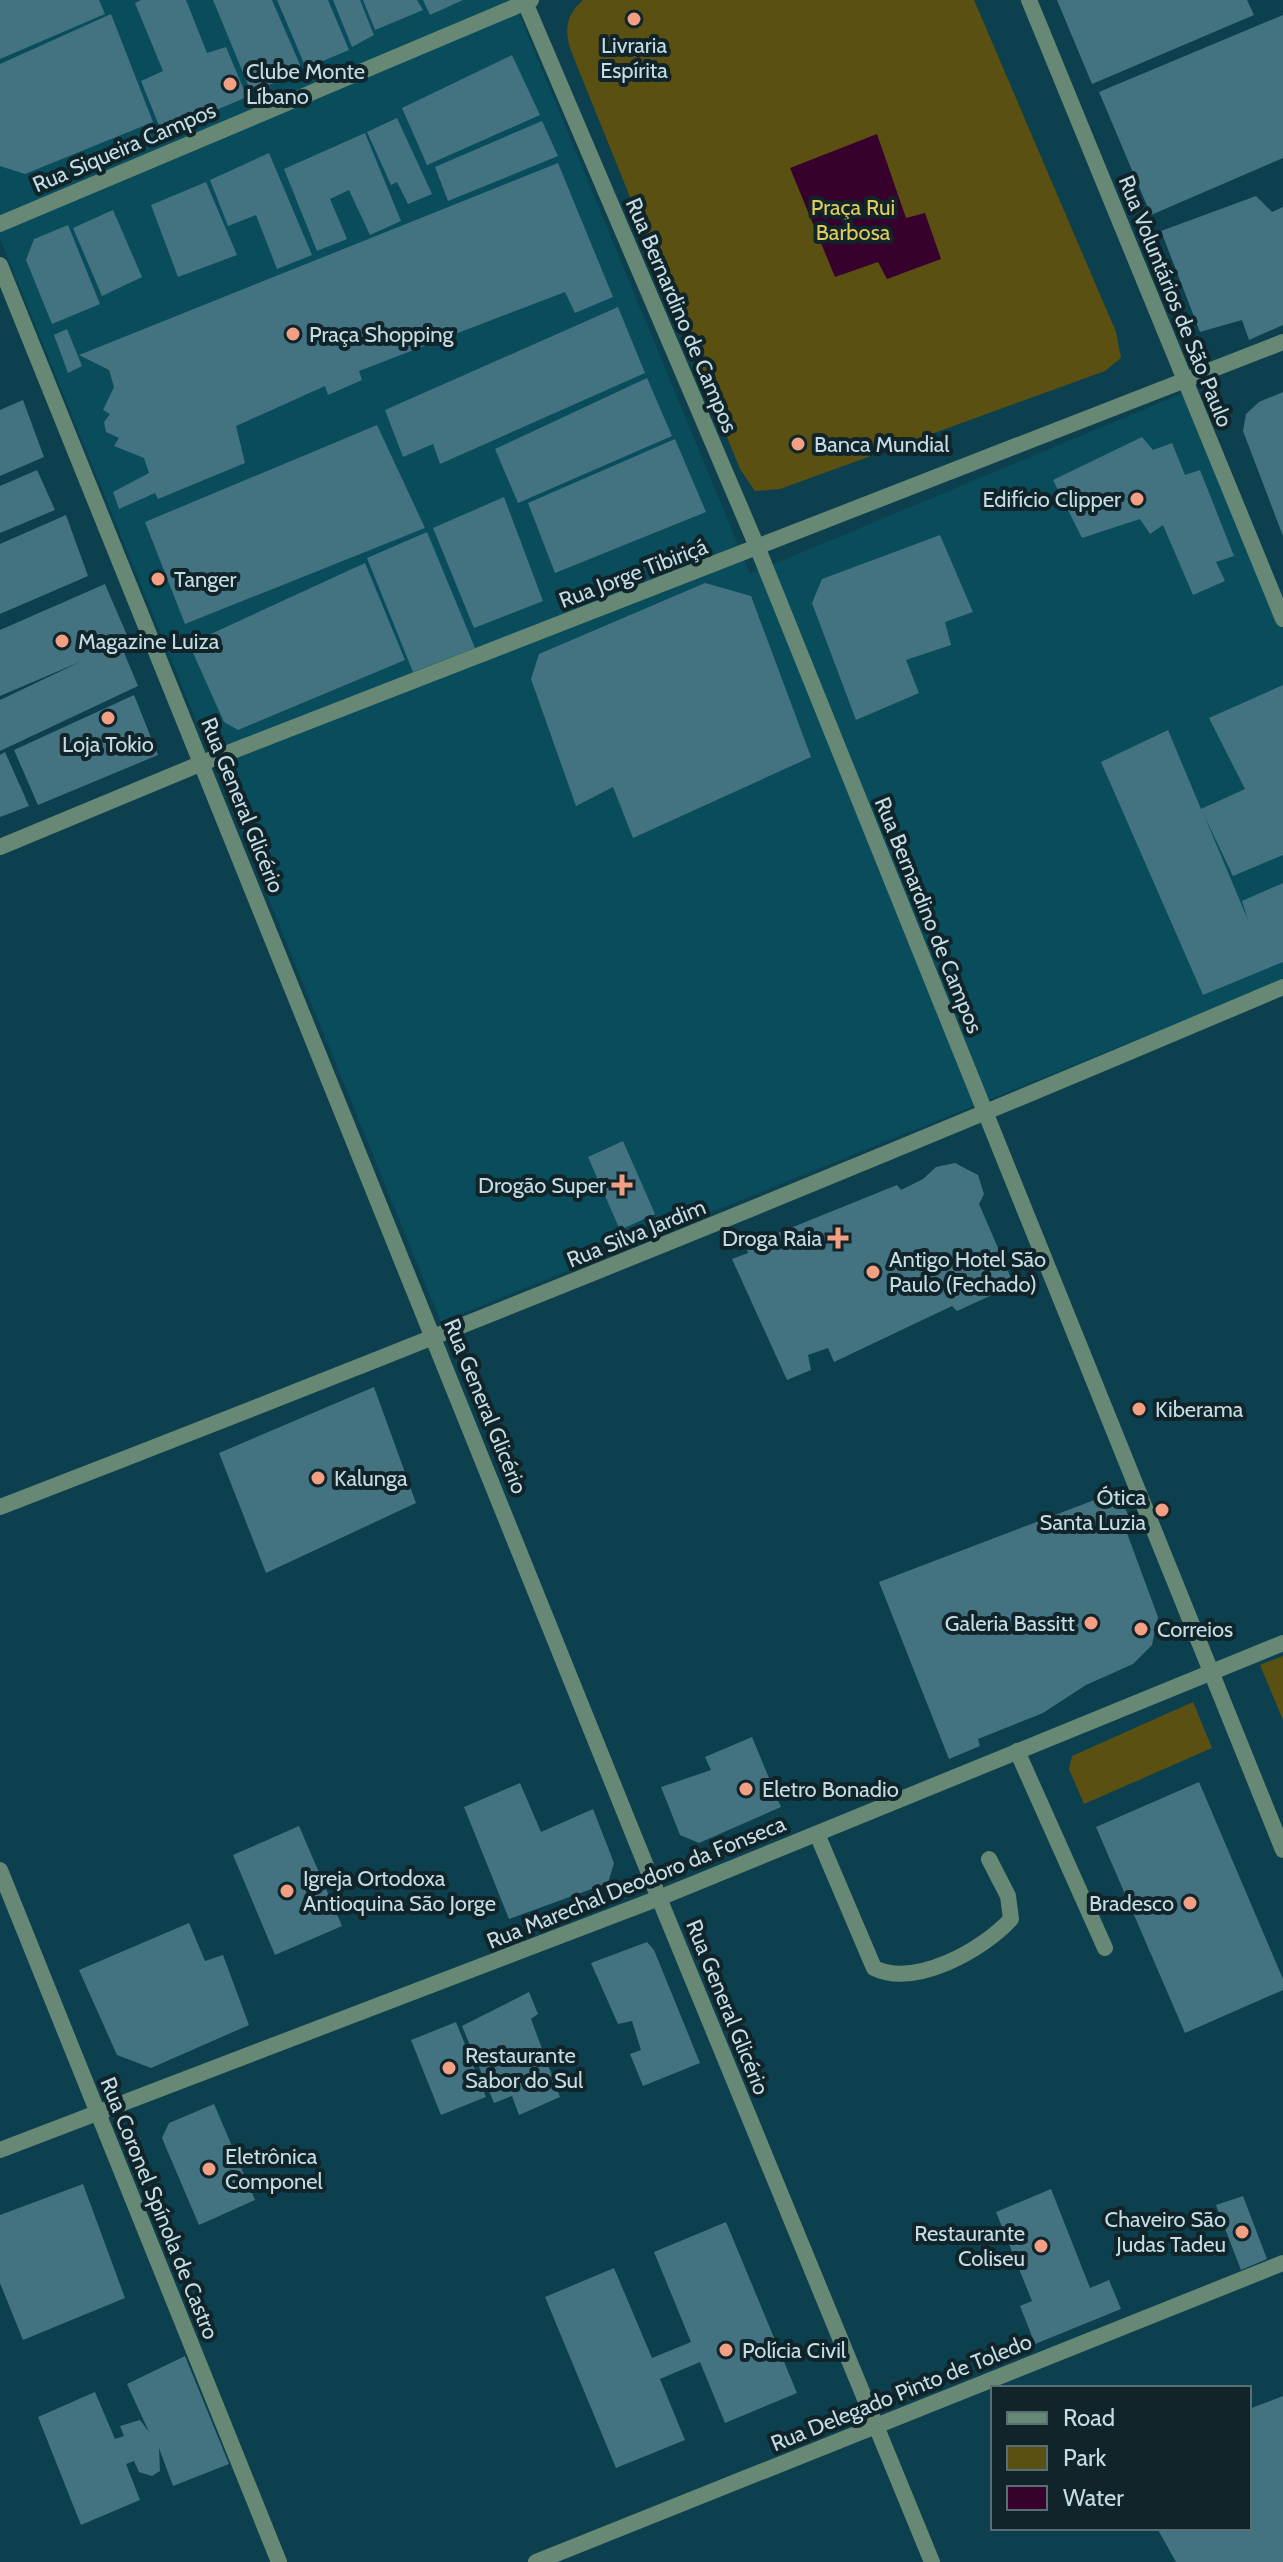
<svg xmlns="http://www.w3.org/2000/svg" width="1283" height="2562" font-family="Cabin,sans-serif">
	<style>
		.built { fill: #094d5d }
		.green { fill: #5a5012 }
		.water { fill: #38002c }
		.building { fill: #437281 }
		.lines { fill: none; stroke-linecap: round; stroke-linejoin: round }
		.lane { stroke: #668875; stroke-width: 16 }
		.street { stroke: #668875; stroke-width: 16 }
		.poi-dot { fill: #f39f83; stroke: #10242a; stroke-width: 3 }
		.labels { text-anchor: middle; stroke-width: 8; stroke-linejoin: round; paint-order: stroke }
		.poi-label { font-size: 22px; fill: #c4dde5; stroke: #10242a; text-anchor: start }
		.street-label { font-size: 22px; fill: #c4dde5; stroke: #10242a }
		.park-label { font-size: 22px; fill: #e0cc59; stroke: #10242a }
	</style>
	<rect width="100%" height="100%" fill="#0d404e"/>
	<polygon class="built" points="0,0 513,0 750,574 1186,392 1283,628 1283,980 441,1322 0,238"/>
	<g class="green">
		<path d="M 583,0 L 974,0 L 1116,332 L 1121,358 L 1105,371 L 780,489 L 755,491 L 740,469 L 571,51 C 564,30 566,15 583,0 Z"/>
		<polygon points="1283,1656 1283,1720 1260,1665"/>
		<polygon points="1193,1702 1212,1748 1084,1804 1069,1769 1072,1756"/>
	</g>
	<polygon class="water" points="877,134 906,218 925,213 941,259 887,279 878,262 835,277 790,168"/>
	<g class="building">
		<polygon points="0,0 99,0 105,14 0,59"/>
		<polygon points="141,0 186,0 207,53 226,47 247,97 162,133 141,81 163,71 135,3"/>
		<polygon points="213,0 272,0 303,72 251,92"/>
		<polygon points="277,0 328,0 349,50 306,68"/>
		<polygon points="333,0 360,0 374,35 352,47"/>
		<polygon points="363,0 417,0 423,10 375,30"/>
		<polygon points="423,0 463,0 430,15"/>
		<polygon points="1057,0 1247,0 1254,15 1092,84"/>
		<polygon points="111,14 153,122 25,174 0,166 0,64"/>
		<polygon points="1283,15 1283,158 1151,215 1099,92"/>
		<polygon points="512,55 540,115 427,165 402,108"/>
		<polygon points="397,118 432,194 408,204 397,182 391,185 367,132"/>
		<polygon points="542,121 558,156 448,201 435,167"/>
		<polygon points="365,133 401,221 370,235 349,190 330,199 347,239 317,251 284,169"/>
		<polygon points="269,153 312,255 277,269 256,215 228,226 210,180"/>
		<polygon points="558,163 613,297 575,313 565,292 359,371 362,380 328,395 325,386 236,426 245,463 158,499 155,493 119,509 113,492 149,473 144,458 114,446 119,438 106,432 104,422 110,414 103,410 114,387 109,370 79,355"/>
		<polygon points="206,182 237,255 178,277 151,205"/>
		<polygon points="1256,196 1272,212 1283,207 1283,325 1249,340 1242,320 1200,332 1161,231"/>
		<polygon points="113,210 142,277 102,296 73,228"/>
		<polygon points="68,225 100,304 52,324 26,260 34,239"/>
		<polygon points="618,307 645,373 440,464 433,444 403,457 385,410"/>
		<polygon points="67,329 82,366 68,373 54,335"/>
		<polygon points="647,378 672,436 518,503 495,449"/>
		<polygon points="1283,392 1283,536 1243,431 1246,414 1259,402"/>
		<polygon points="23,400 44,457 0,476 0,410"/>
		<polygon points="377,425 425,528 185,624 145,522"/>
		<polygon points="1142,437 1153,450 1172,443 1185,475 1200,470 1234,556 1216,562 1225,581 1193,595 1163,525 1150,534 1140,519 1082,538 1053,480"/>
		<polygon points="675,439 706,512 555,573 528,503"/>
		<polygon points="37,470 55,510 0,533 0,486"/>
		<polygon points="504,497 543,601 474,628 433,528"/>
		<polygon points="66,515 88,576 0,614 0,544"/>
		<polygon points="427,532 475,648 413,672 367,558"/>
		<polygon points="940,535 973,612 945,622 951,645 906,660 919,693 856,720 812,603 822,579"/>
		<polygon points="365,563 405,660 238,730 224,722 189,644"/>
		<polygon points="705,583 751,596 811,757 633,838 613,787 576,806 531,679 539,654"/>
		<polygon points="105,584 129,640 120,643 138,686 0,751 0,700 82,661 0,696 0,630"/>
		<polygon points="1283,685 1283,855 1233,876 1204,815 1248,920 1242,901 1283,883 1283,962 1203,995 1101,762 1168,730 1201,809 1245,789 1209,718"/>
		<polygon points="134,695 158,755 38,805 14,750"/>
		<polygon points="5,752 29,806 0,817 0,755"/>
		<polygon points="623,1141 655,1214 620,1230 588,1157"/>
		<polygon points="955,1163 978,1175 984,1194 979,1204 1014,1285 957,1311 952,1306 834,1362 828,1348 808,1355 811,1370 787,1380 732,1259 748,1253 746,1246 897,1185 901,1190 923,1179 936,1167"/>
		<polygon points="374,1387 416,1503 266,1573 219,1453"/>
		<polygon points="1118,1491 1131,1522 1124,1525 1158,1617 1152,1645 1133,1664 1086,1685 1043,1713 978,1739 980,1746 949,1759 879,1582"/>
		<polygon points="752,1737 781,1807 699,1843 680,1835 661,1787 711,1770 705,1757"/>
		<polygon points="1199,1782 1283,1979 1283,1990 1185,2033 1096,1827"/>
		<polygon points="520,1783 541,1832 593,1809 614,1863 608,1883 509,1919 464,1807"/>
		<polygon points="299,1826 342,1926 275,1955 233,1855"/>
		<polygon points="189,1923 205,1961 223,1955 249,2025 151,2068 117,2055 79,1970"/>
		<polygon points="647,1942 654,1950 700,2063 643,2086 630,2054 641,2050 632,2021 618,2024 591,1963"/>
		<polygon points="529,1992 538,2014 531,2019 560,2097 519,2115 512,2096 494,2103 462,2026"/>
		<polygon points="456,2022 486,2097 441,2115 411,2040"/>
		<polygon points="214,2104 255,2200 199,2225 162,2138 169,2123"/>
		<polygon points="83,2184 125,2298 23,2340 0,2283 0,2215"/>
		<polygon points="1051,2189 1090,2288 1109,2280 1121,2309 1035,2344 1020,2306 1032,2301 996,2212"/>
		<polygon points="1243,2196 1267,2259 1241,2270 1216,2205"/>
		<polygon points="726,2222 797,2393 725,2423 700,2362 660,2379 685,2440 616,2468 545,2297 614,2268 652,2358 691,2342 654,2252"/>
		<polygon points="185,2356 229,2464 173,2486 159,2448 160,2471 152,2476 139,2472 134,2461 126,2464 140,2500 81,2525 38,2417 95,2392 115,2439 124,2436 120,2426 140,2420 149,2432 127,2384"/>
		<polygon points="1283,2396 1283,2562 1176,2562 1157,2528 1249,2528 1249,2409"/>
	</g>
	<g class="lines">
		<g class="lane">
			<polyline points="1017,1751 1105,1948"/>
			<path d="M 817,1834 L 874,1968 C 915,1988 983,1950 1011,1919 L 1008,1896 L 989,1859"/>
		</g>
		<g class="street">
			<polyline points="524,0 758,549 1283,1850"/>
			<polyline points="1029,0 1283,619"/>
			<polyline points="0,224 531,0"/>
			<polyline points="0,265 659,1898 932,2562"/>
			<polyline points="0,847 202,763 1283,342"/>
			<path d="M 0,1507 C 430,1341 858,1168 1283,987"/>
			<polyline points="0,1870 279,2562"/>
			<polyline points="0,2150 659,1898 1283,1643"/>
			<polyline points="536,2562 1283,2263"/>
		</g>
	</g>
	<g class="poi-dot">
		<circle cx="634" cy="19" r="8"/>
		<circle cx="230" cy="84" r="8"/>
		<circle cx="293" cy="334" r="8"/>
		<circle cx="798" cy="444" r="8"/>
		<circle cx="1137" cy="499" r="8"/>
		<circle cx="158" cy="579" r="8"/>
		<circle cx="62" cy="641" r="8"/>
		<circle cx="108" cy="718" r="8"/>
		<path d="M618 1173h8v8h8v8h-8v8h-8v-8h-8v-8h8z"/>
		<path d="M834 1226h8v8h8v8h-8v8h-8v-8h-8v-8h8z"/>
		<circle cx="873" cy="1272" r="8"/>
		<circle cx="1139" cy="1409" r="8"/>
		<circle cx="318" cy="1478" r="8"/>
		<circle cx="1162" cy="1510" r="8"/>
		<circle cx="1091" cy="1623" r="8"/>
		<circle cx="1141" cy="1629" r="8"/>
		<circle cx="746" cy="1789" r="8"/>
		<circle cx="287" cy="1891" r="8"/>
		<circle cx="1190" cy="1903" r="8"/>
		<circle cx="449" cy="2068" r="8"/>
		<circle cx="209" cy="2169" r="8"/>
		<circle cx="1242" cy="2232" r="8"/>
		<circle cx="1041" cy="2246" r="8"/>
		<circle cx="726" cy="2350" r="8"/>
	</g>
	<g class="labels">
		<g class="poi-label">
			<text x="634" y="53" text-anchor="middle">Livraria<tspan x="634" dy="25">Espírita</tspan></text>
			<text x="246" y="79">Clube Monte<tspan x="246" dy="25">Líbano</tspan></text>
			<text x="309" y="342">Praça Shopping</text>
			<text x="814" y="452">Banca Mundial</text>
			<text x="1121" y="507" text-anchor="end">Edifício Clipper</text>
			<text x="174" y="587">Tanger</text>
			<text x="78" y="649">Magazine Luiza</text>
			<text x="108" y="752" text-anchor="middle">Loja Tokio</text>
			<text x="606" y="1193" text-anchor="end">Drogão Super</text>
			<text x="822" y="1246" text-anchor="end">Droga Raia</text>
			<text x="889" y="1267">Antigo Hotel São<tspan x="889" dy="25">Paulo (Fechado)</tspan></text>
			<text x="1155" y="1417">Kiberama</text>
			<text x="334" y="1486">Kalunga</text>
			<text x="1146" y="1505" text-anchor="end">Ótica<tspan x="1146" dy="25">Santa Luzia</tspan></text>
			<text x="1075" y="1631" text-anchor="end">Galeria Bassitt</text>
			<text x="1157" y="1637">Correios</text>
			<text x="762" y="1797">Eletro Bonadio</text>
			<text x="303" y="1886">Igreja Ortodoxa<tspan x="303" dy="25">Antioquina São Jorge</tspan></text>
			<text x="1174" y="1911" text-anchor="end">Bradesco</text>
			<text x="465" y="2063">Restaurante<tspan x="465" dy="25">Sabor do Sul</tspan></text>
			<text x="225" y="2164">Eletrônica<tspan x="225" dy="25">Componel</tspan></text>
			<text x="1226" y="2227" text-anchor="end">Chaveiro São<tspan x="1226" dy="25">Judas Tadeu</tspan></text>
			<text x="1025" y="2241" text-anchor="end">Restaurante<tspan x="1025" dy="25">Coliseu</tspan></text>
			<text x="742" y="2358">Polícia Civil</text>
		</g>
		<g class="street-label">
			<text transform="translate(124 147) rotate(-23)" y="8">Rua Siqueira Campos</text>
			<text transform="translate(1176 301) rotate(68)" y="8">Rua Voluntários de São Paulo</text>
			<text transform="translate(682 315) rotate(67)" y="8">Rua Bernardino de Campos</text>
			<text transform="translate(633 573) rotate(-21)" y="8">Rua Jorge Tibiriçá</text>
			<text transform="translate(243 805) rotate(68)" y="8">Rua General Glicério</text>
			<text transform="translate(929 915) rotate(68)" y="8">Rua Bernardino de Campos</text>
			<text transform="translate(636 1233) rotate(-22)" y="8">Rua Silva Jardim</text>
			<text transform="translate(486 1406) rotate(68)" y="8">Rua General Glicério</text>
			<text transform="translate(636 1882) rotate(-22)" y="8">Rua Marechal Deodoro da Fonseca</text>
			<text transform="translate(728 2007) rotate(68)" y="8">Rua General Glicério</text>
			<text transform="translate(160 2208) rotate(68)" y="8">Rua Coronel Spínola de Castro</text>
			<text transform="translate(901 2392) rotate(-22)" y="8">Rua Delegado Pinto de Toledo</text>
		</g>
		<g class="park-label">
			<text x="853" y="215">Praça Rui<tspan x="853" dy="25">Barbosa</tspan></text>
		</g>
	</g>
	<rect x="991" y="2386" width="260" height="144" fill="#10242a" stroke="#586e75" stroke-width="2"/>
	<rect x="1007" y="2412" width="40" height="12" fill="#668875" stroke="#586e75" stroke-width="2"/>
	<text x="1063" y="2426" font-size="24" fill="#c4dde5">Road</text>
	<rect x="1007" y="2446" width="40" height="24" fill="#5a5012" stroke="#586e75" stroke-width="2"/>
	<text x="1063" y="2466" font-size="24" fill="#c4dde5">Park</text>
	<rect x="1007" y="2486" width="40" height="24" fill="#38002c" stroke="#586e75" stroke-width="2"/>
	<text x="1063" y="2506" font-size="24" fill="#c4dde5">Water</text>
</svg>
